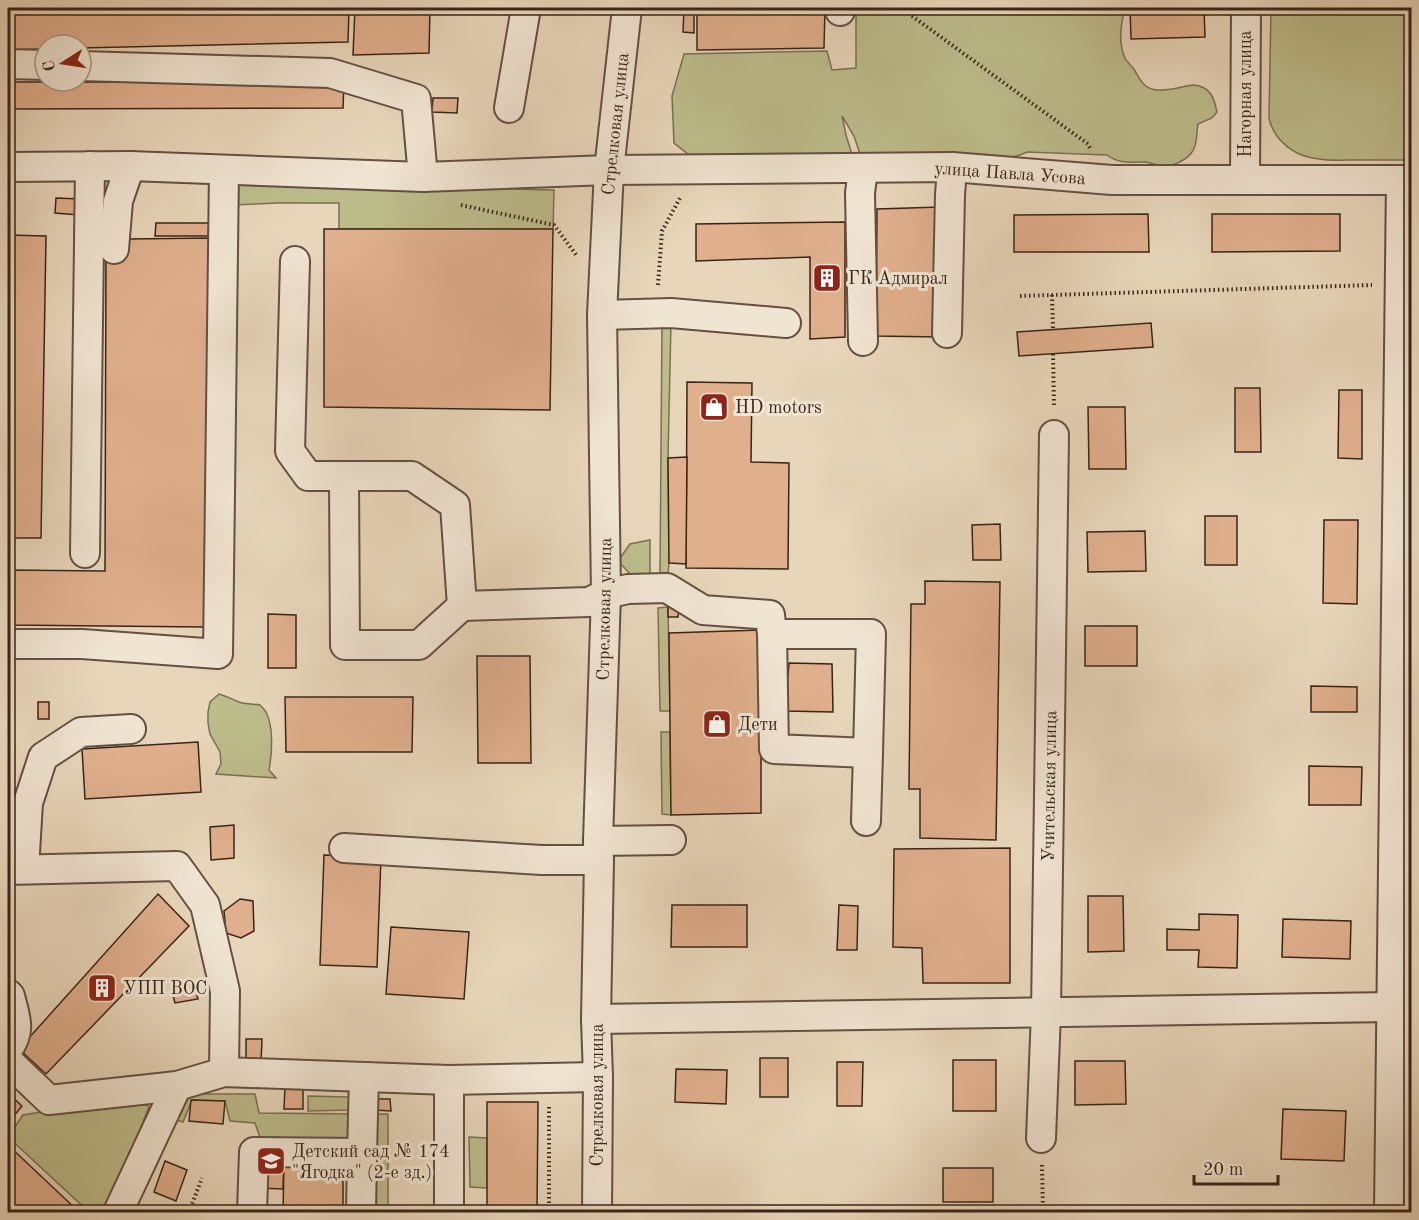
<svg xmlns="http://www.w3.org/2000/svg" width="1419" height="1220" font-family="'Old Standard TT',serif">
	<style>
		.green { fill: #bdbc8b; stroke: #7a7052; stroke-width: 1.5 }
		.building { fill: #e0af8c; stroke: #382419; stroke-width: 1.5 }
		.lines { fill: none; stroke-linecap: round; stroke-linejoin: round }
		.minor-casing { stroke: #645041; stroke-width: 32 }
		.path { stroke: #382419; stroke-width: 4; stroke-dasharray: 1.5 3; stroke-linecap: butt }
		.minor { stroke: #f0e4d2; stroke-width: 28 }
		.labels { text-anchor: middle; stroke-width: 6; stroke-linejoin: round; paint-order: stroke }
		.street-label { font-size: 18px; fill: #382419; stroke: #f0e4d2 }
		.poi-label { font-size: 18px; fill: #382419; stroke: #f0e4d2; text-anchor: start }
	</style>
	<rect width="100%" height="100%" fill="#e8d6ba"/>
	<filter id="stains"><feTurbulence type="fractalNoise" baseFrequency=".00333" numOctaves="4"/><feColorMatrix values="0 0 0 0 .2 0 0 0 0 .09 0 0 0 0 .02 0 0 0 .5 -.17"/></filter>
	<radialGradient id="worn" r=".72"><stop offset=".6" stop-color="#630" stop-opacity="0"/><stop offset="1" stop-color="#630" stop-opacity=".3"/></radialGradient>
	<g class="green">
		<path d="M 856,8 L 1125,8 C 1121,23 1118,43 1125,58 C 1127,62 1131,66 1134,69 C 1140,80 1144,89 1157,90 C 1170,91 1182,86 1194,85 C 1211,87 1214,98 1217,112 L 1212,118 L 1198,124 C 1196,133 1198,145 1192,152 C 1186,161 1168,169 1158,165 C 1153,164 1150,162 1144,162 C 1130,162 1119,164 1107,155 L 1027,152 L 1020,155 L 1005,159 L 860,154 L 854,136 L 842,116 L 846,135 L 853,158 L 693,158 L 674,143 L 672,96 L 684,54 L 827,51 L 832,70 L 856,68 Z"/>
		<path d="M 1271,8 L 1411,8 L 1411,160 C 1393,160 1374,160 1356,160 C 1344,160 1331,161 1319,159 C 1295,157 1274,141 1269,118 Z"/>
		<polygon points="236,185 342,185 554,190 553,229 339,229 339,203 278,203 234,205"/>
		<polygon points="671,322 668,458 669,563 668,575 660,575 662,323"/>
		<polygon points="650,540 650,575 632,576 618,561 630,544"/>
		<polygon points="668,607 670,711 660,711 658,608"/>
		<path d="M 219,694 C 226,696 232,699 239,702 C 245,704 253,704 260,705 C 262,707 264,709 266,712 C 274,727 272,754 269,770 L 276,778 L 216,774 L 221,764 L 220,752 L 210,734 L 208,723 L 208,712 L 210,702 Z"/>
		<polygon points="661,732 670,732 671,815 662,814"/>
		<polygon points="187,1094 255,1094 259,1113 357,1114 356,1146 262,1143 255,1123 230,1121 225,1101 192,1100 183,1122 177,1120"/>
		<polygon points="308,1096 349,1097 350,1110 308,1111"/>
		<polygon points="134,1097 149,1107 107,1212 89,1212 8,1137 23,1115"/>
		<rect x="367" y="1114" width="21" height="98"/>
		<polygon points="469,1137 487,1138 487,1188 470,1187"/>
	</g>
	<g class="building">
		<polygon points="8,8 349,8 348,42 81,48 81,45 45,45 45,49 8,50"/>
		<polygon points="355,8 430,8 429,53 353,55"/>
		<polygon points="684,8 694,8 694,33 683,32"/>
		<polygon points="697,8 825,8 824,48 697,50"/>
		<polygon points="1130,8 1204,8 1205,37 1131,39"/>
		<polygon points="8,82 344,82 343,108 8,109"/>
		<polygon points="433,98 458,98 457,113 432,112"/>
		<polygon points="56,198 80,199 79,215 55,213"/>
		<polygon points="941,207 940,337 876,336 877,209"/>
		<polygon points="1148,214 1149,252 1014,252 1014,215"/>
		<polygon points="1212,214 1340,214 1340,251 1212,252"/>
		<polygon points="845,222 845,337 810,339 810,257 696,261 696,224"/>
		<polygon points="156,223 209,223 208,236 155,236"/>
		<polygon points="324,229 553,229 550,410 324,407"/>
		<polygon points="8,235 46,236 41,538 8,538"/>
		<polygon points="212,238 205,627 8,625 8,570 105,571 106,249 126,239"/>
		<polygon points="1151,323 1153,347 1019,356 1017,332"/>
		<polygon points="687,382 752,383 751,462 789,463 788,569 686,568"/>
		<polygon points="1235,388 1260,388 1261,452 1235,452"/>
		<polygon points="1339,390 1362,390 1362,459 1338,458"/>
		<polygon points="1088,407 1125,407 1126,469 1089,469"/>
		<polygon points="687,457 686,564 669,563 668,458"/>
		<rect x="1205" y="516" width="32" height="49"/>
		<polygon points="1324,520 1358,520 1357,604 1323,603"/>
		<polygon points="1000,524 1001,560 973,560 972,525"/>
		<polygon points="1145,531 1146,571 1088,572 1087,532"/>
		<polygon points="925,581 1000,582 996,840 920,838 920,789 909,789 911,604 925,604"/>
		<polygon points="668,607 679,607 678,617 668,617"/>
		<polygon points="268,614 296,615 296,668 268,668"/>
		<rect x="1085" y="626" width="52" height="40"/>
		<polygon points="761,630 761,813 671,815 669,633"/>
		<polygon points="477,656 530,656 531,763 478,763"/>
		<polygon points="789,663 832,664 833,712 785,711"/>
		<polygon points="1311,686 1357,687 1357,712 1311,712"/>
		<polygon points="285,697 413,697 412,752 286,752"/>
		<rect x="38" y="702" width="11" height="17"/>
		<polygon points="198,742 201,792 85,799 82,749"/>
		<polygon points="1309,766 1362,767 1361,805 1309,805"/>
		<polygon points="234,825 234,858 211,860 210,827"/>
		<polygon points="1010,848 1010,983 923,983 922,948 893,947 894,849"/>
		<polygon points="324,855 381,857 377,967 320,965"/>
		<polygon points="158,894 189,926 46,1074 19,1049"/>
		<polygon points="1088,896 1123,896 1124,951 1088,952"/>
		<polygon points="240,899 253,901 254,931 241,938 226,933 224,911"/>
		<polygon points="672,905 747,905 747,947 671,947"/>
		<polygon points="839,905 858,906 857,950 837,950"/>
		<polygon points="1199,914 1238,915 1237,968 1198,967 1199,950 1167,950 1167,929 1199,930"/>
		<polygon points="1283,919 1351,921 1350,959 1282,957"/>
		<polygon points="391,927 469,932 464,999 386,994"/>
		<polygon points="194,983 198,999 175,1003 171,988"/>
		<polygon points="246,1039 262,1039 261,1063 246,1062"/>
		<rect x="760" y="1058" width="28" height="39"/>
		<rect x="953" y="1060" width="43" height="51"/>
		<polygon points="1075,1061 1125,1061 1126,1104 1075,1105"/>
		<polygon points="837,1062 863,1062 862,1106 837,1106"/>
		<polygon points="676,1069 727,1070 726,1104 675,1102"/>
		<polygon points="303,1085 303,1109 284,1109 285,1086"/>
		<polygon points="8,1093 22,1106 8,1123"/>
		<polygon points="376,1099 390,1099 391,1111 375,1110"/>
		<polygon points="191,1100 225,1101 223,1124 189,1121"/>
		<polygon points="487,1102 538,1102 537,1212 487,1212"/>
		<polygon points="1283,1109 1346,1111 1344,1161 1281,1159"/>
		<polygon points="8,1145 79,1212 8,1212"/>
		<polygon points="259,1155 284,1162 283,1189 259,1188"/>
		<polygon points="165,1161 187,1170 176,1201 154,1192"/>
		<polygon points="343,1161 343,1212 283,1212 284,1162"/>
		<rect x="943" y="1168" width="50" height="34"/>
		<rect x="1286" y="1206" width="69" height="6"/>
		<polygon points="1072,1208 1117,1210 1117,1212 1072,1212"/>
	</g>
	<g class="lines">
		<g class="minor-casing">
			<g id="minor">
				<polyline points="839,8 840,11"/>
				<polyline points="8,64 45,65"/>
				<polyline points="81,66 330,73 416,99 423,177"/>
				<polyline points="509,108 526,8"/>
				<polyline points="8,167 130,166 423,177 609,170 952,167 1112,180 1412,180"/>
				<polyline points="863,169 860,193 863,341"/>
				<polyline points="1245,180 1246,8"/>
				<polyline points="114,249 118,201 130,166"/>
				<polyline points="295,261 290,451 308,476 412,476 455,505 462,606 589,602 606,594 628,589 667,588 703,610 770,615 772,634 774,749 868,753 871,634 772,634"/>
				<polyline points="602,315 671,313 786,323"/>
				<polyline points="947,333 950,195 952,167"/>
				<polyline points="344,476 345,645 419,645 462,606"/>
				<polyline points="85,553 90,166"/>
				<polyline points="8,644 82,644 218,654 224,170"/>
				<polyline points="866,821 868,753"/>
				<polyline points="598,841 671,840"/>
				<polyline points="344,848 542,860 599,860"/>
				<polyline points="24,869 28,803 43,757 81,732 131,729"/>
				<polyline points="8,870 177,866 205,905 225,991 224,1072"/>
				<path d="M 8,994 L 10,996 C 15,1017 22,1030 8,1049"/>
				<polyline points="596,1019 1392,1007"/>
				<polyline points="8,1061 49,1100 177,1086 224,1072 449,1080 598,1077"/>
				<polyline points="449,1080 449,1212"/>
				<polyline points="1041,1138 1046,1013 1054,435"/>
				<polyline points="362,1153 364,1077"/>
				<polyline points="118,1212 177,1086"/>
				<polyline points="252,1212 254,1152 362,1153 361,1212"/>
				<polyline points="597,1212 598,1077 596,1019 599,860 598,841 606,594 602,315 609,170 627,8"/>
				<polyline points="1389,1212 1401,180"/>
			</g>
		</g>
		<g class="path">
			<polyline points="901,8 1088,144 1091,150"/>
			<polyline points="461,205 554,225 577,256"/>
			<polyline points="658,285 662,231 680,198"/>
			<polyline points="1052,295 1053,330"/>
			<polyline points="1020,296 1372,285"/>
			<polyline points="1053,354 1054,407"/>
			<polyline points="1042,1165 1043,1212"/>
			<polyline points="189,1212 202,1178"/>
			<polyline points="549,1212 549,1105"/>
		</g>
		<use href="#minor" class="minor"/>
	</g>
	<defs>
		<g id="building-square" transform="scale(1.5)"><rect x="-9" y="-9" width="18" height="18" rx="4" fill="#8f2418" stroke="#f0e4d2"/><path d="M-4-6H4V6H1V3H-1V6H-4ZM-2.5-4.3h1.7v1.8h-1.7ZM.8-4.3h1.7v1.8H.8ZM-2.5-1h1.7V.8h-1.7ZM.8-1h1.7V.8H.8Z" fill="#fff"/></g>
		<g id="shop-square" transform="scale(1.5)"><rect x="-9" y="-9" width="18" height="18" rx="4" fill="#8f2418" stroke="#f0e4d2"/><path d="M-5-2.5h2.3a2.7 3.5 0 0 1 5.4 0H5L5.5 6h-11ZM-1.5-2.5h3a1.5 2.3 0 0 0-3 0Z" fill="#fff"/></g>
		<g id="school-square" transform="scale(1.5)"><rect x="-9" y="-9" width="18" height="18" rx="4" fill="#8f2418" stroke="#f0e4d2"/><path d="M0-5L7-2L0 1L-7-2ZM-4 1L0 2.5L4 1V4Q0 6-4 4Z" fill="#fff"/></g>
	</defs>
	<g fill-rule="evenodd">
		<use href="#building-square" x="827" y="278"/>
		<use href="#shop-square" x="714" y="407"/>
		<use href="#shop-square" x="717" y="724"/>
		<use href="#building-square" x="102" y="988"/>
		<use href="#school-square" x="271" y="1161"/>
	</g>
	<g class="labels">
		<g class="street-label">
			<text transform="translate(1245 94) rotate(-90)" y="6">Нагорная улица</text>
			<text transform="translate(615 124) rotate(-84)" y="6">Стрелковая улица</text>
			<text transform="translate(1010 173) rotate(4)" y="6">улица Павла Усова</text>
			<text transform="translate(604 609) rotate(-89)" y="6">Стрелковая улица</text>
			<text transform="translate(1049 786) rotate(-89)" y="6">Учительская улица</text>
			<text transform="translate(597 1095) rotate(-90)" y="6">Стрелковая улица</text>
		</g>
		<g class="poi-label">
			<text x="848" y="284">ГК Адмирал</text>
			<text x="735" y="413">HD motors</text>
			<text x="738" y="730">Дети</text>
			<text x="123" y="994">УПП ВОС</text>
			<text x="292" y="1157">Детский сад № 174<tspan x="292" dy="21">"Ягодка" (2-е зд.)</tspan></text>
		</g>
	</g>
	<rect width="1419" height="1220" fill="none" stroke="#e8d6ba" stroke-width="30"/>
	<rect x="9" y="9" width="1401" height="1202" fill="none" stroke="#382419" stroke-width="3"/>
	<rect x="15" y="15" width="1389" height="1190" fill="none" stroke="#382419" stroke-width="1.5"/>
	<g transform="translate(63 63) rotate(258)"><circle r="28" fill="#f0e4d2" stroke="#a69788" stroke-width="1.5"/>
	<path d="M0-4.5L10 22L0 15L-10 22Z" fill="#8f2418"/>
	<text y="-9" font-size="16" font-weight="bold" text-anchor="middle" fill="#382419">С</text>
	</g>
	<path d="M1194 1175v9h84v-9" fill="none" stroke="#382419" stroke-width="3"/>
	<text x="1203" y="1175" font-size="18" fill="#382419" stroke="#f0e4d2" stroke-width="4.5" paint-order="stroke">20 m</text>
	<rect width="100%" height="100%" filter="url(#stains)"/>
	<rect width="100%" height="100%" fill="url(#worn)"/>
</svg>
